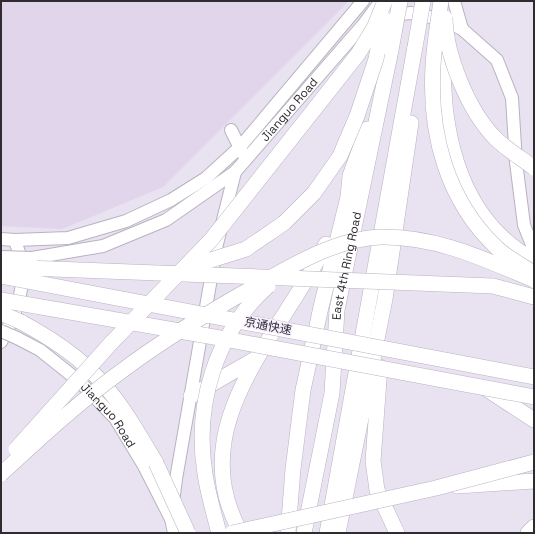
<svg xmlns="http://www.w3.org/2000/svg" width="535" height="534" font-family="'Space Grotesk','Noto Sans SC',sans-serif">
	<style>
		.built { fill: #e0d5eb }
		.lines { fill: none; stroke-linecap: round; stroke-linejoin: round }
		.secondary-casing { stroke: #b9b2c0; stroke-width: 14 }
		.highway-casing { stroke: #b9b2c0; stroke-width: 16 }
		.secondary { stroke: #fff; stroke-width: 12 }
		.highway { stroke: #fff; stroke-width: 15 }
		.secondary-bridge-casing { stroke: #b9b2c0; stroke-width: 14; stroke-linecap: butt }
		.highway-bridge-casing { stroke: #b9b2c0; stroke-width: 16; stroke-linecap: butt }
		.secondary-bridge { stroke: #fff; stroke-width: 12 }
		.highway-bridge { stroke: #fff; stroke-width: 15 }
		.labels { text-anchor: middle; stroke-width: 3; stroke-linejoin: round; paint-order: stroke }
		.street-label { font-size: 12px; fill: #2e2b31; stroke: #f7effe }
	</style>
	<rect width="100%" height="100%" fill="#e9e2f1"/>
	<polygon class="built" points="1,1 349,1 163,187 62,229 1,226"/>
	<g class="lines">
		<g class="secondary-casing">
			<g id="secondary">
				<polyline points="454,1 462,29"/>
				<polyline points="390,15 411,13 440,19 462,29 497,60 512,98 516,162 524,225 534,250"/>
				<polyline points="231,130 243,154"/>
				<polyline points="1,239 15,240 68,238 126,221 171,200 206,178 240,147 363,1"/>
				<path id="s1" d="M 32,258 L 103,246 L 166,220 L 235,172 L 363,25 L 381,1"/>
				<path id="s2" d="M 17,338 L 40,350 L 80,382 L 115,418 L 144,466 L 171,519"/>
				<path d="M 1,342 C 14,318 25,292 22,264 C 21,256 17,248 15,240"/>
				<polyline points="174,533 171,518 176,479 217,244 235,172"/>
			</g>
		</g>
		<g class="highway-casing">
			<g id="highway">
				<path d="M 445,36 C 438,119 454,217 534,260"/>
				<polyline points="493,286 534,297"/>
				<path d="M 21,322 C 45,335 72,352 91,371 C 119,398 137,431 156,463"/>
				<polyline points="380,367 373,461 377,490 397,533"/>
				<polyline points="485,388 534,420"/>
				<polyline points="191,396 255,359"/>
				<polyline points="457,486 534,481"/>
				<path d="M 241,533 C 180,425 282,335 326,244"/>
				<polyline points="288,533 293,469 303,390 321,307 348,197 350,176 367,129"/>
				<path id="s3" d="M 304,533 L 332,393 L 337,310 L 391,50"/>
				<polyline points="327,533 415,47"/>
				<polyline points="338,533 385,299 411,123"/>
				<polyline points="528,533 534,527"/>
			</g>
		</g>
		<use href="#secondary" class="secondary"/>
		<use href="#highway" class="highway"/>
		<g class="secondary-bridge-casing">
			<g id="secondary-bridge">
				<polyline points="1,257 32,258"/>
				<polyline points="1,331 17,338"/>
			</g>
		</g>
		<g class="highway-bridge-casing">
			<g id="highway-bridge">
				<path d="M 441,1 C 438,23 434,45 433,67 C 429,134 447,201 497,248 C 506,257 520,264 532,272"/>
				<path d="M 445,18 C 446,56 468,110 495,138 C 506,149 521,158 534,168"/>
				<polyline points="415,47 423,1"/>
				<polyline points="391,50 400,1"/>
				<polyline points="1,267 493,286"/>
				<polyline points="185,268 246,249 284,223 314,193 340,156 357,116 376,59 384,19"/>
				<polyline points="1,276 534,377"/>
				<polyline points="1,300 214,337 534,397"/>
				<polyline points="1,313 21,322"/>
				<polyline points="16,449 112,342 211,240 358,54 374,28 385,1"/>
				<polyline points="156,463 188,533"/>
				<path d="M 1,474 C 40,438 80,401 123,370 C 166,338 214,309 261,283 C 296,263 340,238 381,237 C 436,236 484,259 534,280"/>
				<path d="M 219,533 C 214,514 208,494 205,474 C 194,406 215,333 268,286"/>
				<polyline points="232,533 436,488 534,462"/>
			</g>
		</g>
		<use href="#secondary-bridge" class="secondary-bridge"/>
		<use href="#highway-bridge" class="highway-bridge"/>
	</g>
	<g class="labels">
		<g class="street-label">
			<text dy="4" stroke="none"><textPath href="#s1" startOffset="307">Jianguo Road</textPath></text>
			<text dy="4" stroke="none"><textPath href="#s3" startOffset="271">East 4th Ring Road</textPath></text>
			<text transform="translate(268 326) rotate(11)" y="4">京通快速</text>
			<text dy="4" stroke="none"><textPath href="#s2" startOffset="121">Jianguo Road</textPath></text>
		</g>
	</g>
	<rect width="535" height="534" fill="none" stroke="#2e2b31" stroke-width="4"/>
</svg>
